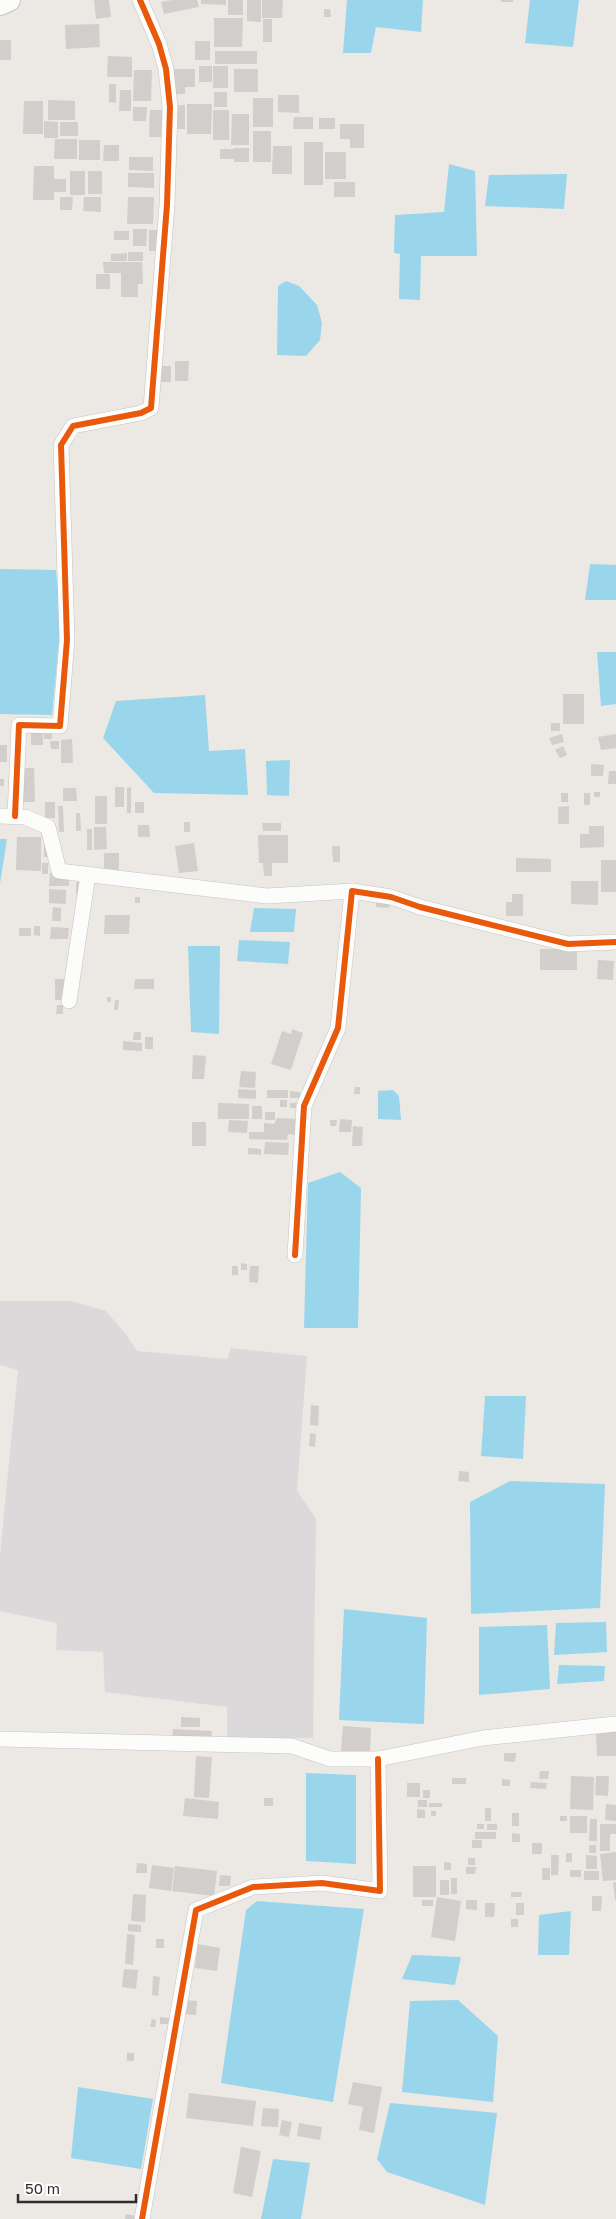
<svg xmlns="http://www.w3.org/2000/svg" width="616" height="2219" font-family="'Golos Text',sans-serif">
	<style>
		.industrial { fill: #dcd9db }
		.water { fill: #99d6ec }
		.building { fill: #d1cecb }
		.lines { fill: none; stroke-linecap: round; stroke-linejoin: round }
		.street-casing { stroke: #c5c4c5; stroke-width: 16 }
		.secondary-casing { stroke: #c5c4c5; stroke-width: 24 }
		.street { stroke: #fcfcfb; stroke-width: 15 }
		.secondary { stroke: #fcfcfb; stroke-width: 22 }
		.cycleway-casing { stroke: #fff; stroke-width: 9 }
		.cycleway { stroke: #e8590c; stroke-width: 6 }
	</style>
	<rect width="100%" height="100%" fill="#ece8e4"/>
	<polygon class="industrial" points="0,1301 71,1301 106,1311 125,1333 137,1351 227,1359 231,1348 307,1356 297,1491 316,1519 313,1738 227,1738 227,1707 105,1692 103,1652 56,1650 57,1623 0,1611 0,1555 18,1370 0,1365"/>
	<g class="water">
		<polygon points="347,0 423,0 421,32 376,27 371,53 343,53"/>
		<polygon points="530,0 579,0 573,47 525,43"/>
		<polygon points="449,164 475,171 477,256 421,256 420,300 399,299 400,254 394,253 395,215 444,212"/>
		<polygon points="567,174 564,209 485,206 489,175"/>
		<polygon points="286,281 299,286 317,305 322,323 320,340 306,356 277,355 278,286"/>
		<polygon points="590,564 616,565 616,600 585,600"/>
		<polygon points="0,569 56,570 61,620 52,715 0,714"/>
		<polygon points="597,652 616,652 616,704 601,706"/>
		<polygon points="205,695 209,751 245,749 248,795 154,793 103,738 116,701"/>
		<polygon points="290,760 289,796 267,795 266,761"/>
		<polygon points="0,839 7,839 0,884"/>
		<polygon points="254,908 296,909 294,932 250,932"/>
		<polygon points="239,940 290,942 288,964 237,961"/>
		<polygon points="188,946 220,946 219,1034 191,1032"/>
		<polygon points="393,1090 399,1096 401,1120 378,1119 378,1091"/>
		<polygon points="340,1172 361,1188 358,1328 304,1328 308,1183"/>
		<polygon points="485,1396 526,1396 523,1459 481,1456"/>
		<polygon points="510,1481 605,1484 600,1608 471,1614 470,1502"/>
		<polygon points="344,1609 427,1618 424,1724 339,1720"/>
		<polygon points="606,1622 607,1652 554,1655 556,1623"/>
		<polygon points="547,1625 550,1689 479,1695 479,1627"/>
		<polygon points="559,1665 605,1666 604,1681 557,1684"/>
		<polygon points="306,1773 356,1775 356,1864 306,1861"/>
		<polygon points="257,1901 364,1909 333,2102 221,2083 246,1910"/>
		<polygon points="571,1911 569,1955 538,1955 539,1915"/>
		<polygon points="412,1955 461,1957 455,1985 402,1979"/>
		<polygon points="458,2000 498,2036 493,2102 402,2092 410,2001"/>
		<polygon points="78,2087 153,2099 141,2169 71,2158"/>
		<polygon points="390,2103 497,2113 485,2205 387,2172 377,2159"/>
		<polygon points="273,2159 310,2163 301,2219 261,2219"/>
	</g>
	<g class="building">
		<polygon points="94,0 109,0 111,17 96,19"/>
		<polygon points="172,0 197,0 199,7 164,14 161,2"/>
		<polygon points="201,0 226,0 226,5 201,4"/>
		<rect x="228" y="0" width="15" height="15"/>
		<polygon points="247,0 261,0 261,22 247,21"/>
		<polygon points="262,0 283,0 282,18 262,18"/>
		<rect x="501" y="0" width="12" height="2"/>
		<polygon points="324,9 330,9 331,17 324,17"/>
		<polygon points="214,18 243,18 242,47 214,47"/>
		<rect x="263" y="19" width="9" height="23"/>
		<polygon points="99,24 100,47 66,49 65,25"/>
		<rect x="0" y="40" width="11" height="20"/>
		<rect x="195" y="41" width="15" height="19"/>
		<rect x="215" y="51" width="42" height="13"/>
		<polygon points="108,56 132,57 132,77 107,77"/>
		<rect x="199" y="66" width="13" height="16"/>
		<rect x="213" y="66" width="15" height="22"/>
		<polygon points="173,69 195,69 195,87 185,87 185,94 173,94"/>
		<rect x="234" y="69" width="24" height="23"/>
		<polygon points="134,70 152,70 151,101 133,101"/>
		<polygon points="109,84 116,84 116,103 109,102"/>
		<polygon points="120,90 131,90 131,111 119,111"/>
		<rect x="214" y="92" width="13" height="15"/>
		<polygon points="278,95 299,95 299,113 278,112"/>
		<rect x="253" y="98" width="20" height="29"/>
		<polygon points="48,100 75,101 75,120 48,120"/>
		<polygon points="24,101 43,101 43,134 23,134"/>
		<polygon points="187,104 212,104 211,134 187,134"/>
		<rect x="173" y="105" width="12" height="24"/>
		<polygon points="133,107 147,107 146,121 133,121"/>
		<polygon points="150,110 166,110 165,137 149,137"/>
		<rect x="213" y="110" width="16" height="30"/>
		<polygon points="232,114 249,114 249,145 231,145"/>
		<polygon points="294,117 313,117 313,129 293,129"/>
		<rect x="319" y="118" width="16" height="11"/>
		<polygon points="44,121 58,122 58,138 44,138"/>
		<rect x="60" y="122" width="18" height="14"/>
		<polygon points="340,124 364,124 364,148 350,148 350,139 340,139"/>
		<rect x="253" y="131" width="18" height="31"/>
		<polygon points="55,139 77,139 77,159 54,159"/>
		<rect x="79" y="140" width="21" height="20"/>
		<rect x="304" y="142" width="19" height="43"/>
		<polygon points="104,145 119,145 119,161 103,161"/>
		<polygon points="273,146 292,146 292,174 272,174"/>
		<polygon points="234,148 249,148 249,162 234,162 234,159 220,159 220,149 234,149"/>
		<rect x="325" y="152" width="21" height="27"/>
		<polygon points="129,157 153,157 153,171 129,170"/>
		<polygon points="34,166 54,166 54,179 66,179 66,192 54,192 54,200 33,200"/>
		<rect x="70" y="171" width="15" height="24"/>
		<rect x="88" y="171" width="14" height="23"/>
		<polygon points="128,173 154,173 154,188 128,187"/>
		<rect x="334" y="182" width="21" height="15"/>
		<polygon points="60,197 73,197 72,210 60,210"/>
		<polygon points="84,197 101,197 101,212 83,211"/>
		<polygon points="128,197 154,197 153,224 127,224"/>
		<polygon points="133,229 147,229 146,246 133,246"/>
		<rect x="149" y="230" width="12" height="21"/>
		<rect x="114" y="231" width="15" height="9"/>
		<rect x="128" y="252" width="15" height="9"/>
		<polygon points="127,253 127,261 111,261 111,254"/>
		<polygon points="103,262 127,262 127,266 127,262 142,262 143,284 138,284 138,297 121,297 121,273 104,273"/>
		<rect x="96" y="274" width="14" height="15"/>
		<polygon points="175,361 189,361 188,381 175,381"/>
		<rect x="156" y="366" width="15" height="16"/>
		<rect x="563" y="694" width="21" height="30"/>
		<rect x="551" y="723" width="9" height="8"/>
		<rect x="44" y="730" width="8" height="9"/>
		<rect x="31" y="731" width="12" height="14"/>
		<polygon points="562,734 564,742 552,745 549,738"/>
		<polygon points="616,734 616,748 601,750 598,737"/>
		<polygon points="72,739 73,763 61,763 61,740"/>
		<polygon points="50,741 59,741 59,749 51,749"/>
		<rect x="0" y="745" width="7" height="17"/>
		<polygon points="563,746 567,755 560,758 555,750"/>
		<polygon points="591,764 604,765 603,776 591,776"/>
		<polygon points="23,768 34,768 35,802 23,802"/>
		<polygon points="609,771 616,771 616,784 608,784"/>
		<rect x="0" y="779" width="4" height="7"/>
		<rect x="115" y="787" width="9" height="20"/>
		<polygon points="131,787 131,813 127,813 127,788"/>
		<polygon points="63,788 76,788 77,801 63,801"/>
		<rect x="594" y="792" width="6" height="5"/>
		<rect x="561" y="793" width="7" height="9"/>
		<rect x="584" y="793" width="6" height="12"/>
		<rect x="95" y="796" width="12" height="28"/>
		<rect x="45" y="802" width="10" height="16"/>
		<rect x="135" y="802" width="9" height="11"/>
		<polygon points="58,806 63,806 64,832 59,832"/>
		<polygon points="569,806 569,824 558,824 558,807"/>
		<polygon points="76,813 80,813 81,831 76,831"/>
		<rect x="184" y="822" width="6" height="10"/>
		<polygon points="262,823 281,823 281,831 263,831"/>
		<polygon points="138,825 149,825 150,837 138,837"/>
		<polygon points="589,826 604,826 604,847 580,848 580,834 589,834"/>
		<polygon points="94,827 106,827 107,849 94,850"/>
		<rect x="87" y="829" width="5" height="21"/>
		<polygon points="258,835 288,835 288,863 272,863 272,876 264,876 263,863 259,863"/>
		<polygon points="17,837 41,837 41,871 16,870"/>
		<polygon points="194,843 198,871 179,873 175,846"/>
		<rect x="44" y="846" width="5" height="11"/>
		<polygon points="332,846 340,846 340,862 333,862"/>
		<rect x="104" y="853" width="15" height="19"/>
		<polygon points="516,858 551,859 551,872 516,872"/>
		<rect x="601" y="860" width="15" height="32"/>
		<rect x="42" y="863" width="6" height="11"/>
		<polygon points="50,873 69,874 69,886 49,886"/>
		<polygon points="571,881 598,881 598,905 571,904"/>
		<polygon points="76,882 83,882 82,895 76,895"/>
		<polygon points="49,889 66,890 66,904 49,903"/>
		<polygon points="512,894 523,894 523,916 506,916 506,902 512,902"/>
		<rect x="135" y="897" width="5" height="6"/>
		<polygon points="376,899 390,900 389,908 376,907"/>
		<polygon points="53,907 61,908 61,921 52,921"/>
		<polygon points="105,915 130,915 129,934 104,934"/>
		<polygon points="34,926 40,926 40,936 34,935"/>
		<polygon points="51,927 69,928 68,939 50,939"/>
		<rect x="19" y="928" width="12" height="8"/>
		<rect x="540" y="949" width="37" height="21"/>
		<polygon points="598,960 614,961 613,980 597,979"/>
		<rect x="55" y="979" width="9" height="21"/>
		<polygon points="135,979 154,979 154,989 134,989"/>
		<rect x="107" y="997" width="4" height="5"/>
		<polygon points="115,1000 119,1000 118,1010 114,1010"/>
		<polygon points="57,1005 63,1005 63,1014 56,1014"/>
		<polygon points="292,1029 303,1033 291,1070 271,1064 282,1031 291,1034"/>
		<polygon points="134,1032 141,1032 141,1040 133,1040"/>
		<rect x="145" y="1037" width="8" height="12"/>
		<polygon points="123,1041 142,1043 142,1051 123,1050"/>
		<polygon points="193,1055 206,1056 204,1079 192,1079"/>
		<polygon points="241,1071 256,1072 255,1088 239,1087"/>
		<polygon points="355,1087 360,1087 360,1094 354,1094"/>
		<polygon points="238,1089 256,1090 256,1099 238,1098"/>
		<rect x="267" y="1090" width="21" height="8"/>
		<polygon points="290,1091 300,1092 300,1098 290,1098"/>
		<rect x="280" y="1100" width="7" height="7"/>
		<polygon points="218,1103 249,1104 249,1119 218,1119"/>
		<rect x="290" y="1103" width="10" height="5"/>
		<rect x="252" y="1106" width="10" height="13"/>
		<rect x="265" y="1112" width="10" height="8"/>
		<polygon points="277,1118 297,1119 296,1135 288,1134 287,1140 249,1139 249,1132 264,1132 264,1123 274,1124"/>
		<polygon points="340,1119 352,1120 351,1132 339,1132"/>
		<polygon points="229,1120 248,1121 247,1133 228,1132"/>
		<polygon points="330,1120 337,1120 336,1126 330,1126"/>
		<rect x="192" y="1122" width="14" height="24"/>
		<polygon points="353,1126 363,1127 362,1146 352,1146"/>
		<polygon points="265,1142 289,1143 288,1155 264,1154"/>
		<polygon points="248,1148 261,1149 261,1155 248,1154"/>
		<polygon points="241,1263 247,1264 247,1270 241,1270"/>
		<rect x="232" y="1266" width="6" height="9"/>
		<polygon points="250,1266 259,1266 258,1283 249,1282"/>
		<polygon points="311,1405 319,1406 318,1426 310,1425"/>
		<polygon points="310,1433 316,1434 315,1447 309,1446"/>
		<polygon points="459,1471 469,1472 469,1482 458,1481"/>
		<polygon points="181,1717 200,1718 200,1727 181,1727"/>
		<polygon points="343,1726 371,1728 370,1753 341,1751"/>
		<polygon points="173,1729 212,1731 211,1740 172,1739"/>
		<polygon points="616,1730 616,1756 597,1756 596,1731"/>
		<polygon points="504,1753 516,1753 515,1762 504,1761"/>
		<polygon points="196,1756 212,1757 209,1798 194,1797"/>
		<polygon points="540,1771 549,1771 548,1779 539,1779"/>
		<polygon points="571,1776 594,1777 593,1810 570,1809"/>
		<polygon points="596,1776 609,1776 608,1796 595,1795"/>
		<rect x="452" y="1778" width="14" height="6"/>
		<polygon points="502,1779 510,1780 510,1786 502,1786"/>
		<polygon points="531,1782 547,1783 546,1789 530,1788"/>
		<rect x="407" y="1783" width="13" height="14"/>
		<rect x="423" y="1790" width="7" height="8"/>
		<polygon points="185,1798 219,1802 218,1819 183,1816"/>
		<rect x="264" y="1798" width="9" height="8"/>
		<rect x="418" y="1800" width="9" height="7"/>
		<rect x="429" y="1803" width="13" height="4"/>
		<polygon points="606,1804 616,1805 616,1821 605,1820"/>
		<rect x="485" y="1808" width="6" height="13"/>
		<polygon points="417,1809 425,1810 425,1818 417,1818"/>
		<rect x="431" y="1811" width="5" height="5"/>
		<rect x="512" y="1813" width="7" height="13"/>
		<rect x="560" y="1816" width="7" height="5"/>
		<rect x="570" y="1816" width="17" height="17"/>
		<polygon points="590,1819 597,1819 597,1841 589,1841"/>
		<rect x="477" y="1824" width="7" height="5"/>
		<rect x="487" y="1824" width="10" height="6"/>
		<polygon points="600,1824 616,1824 616,1834 610,1834 610,1851 600,1851"/>
		<rect x="475" y="1832" width="21" height="7"/>
		<polygon points="512,1833 520,1834 520,1842 512,1842"/>
		<rect x="472" y="1840" width="10" height="8"/>
		<rect x="532" y="1843" width="10" height="11"/>
		<rect x="589" y="1845" width="7" height="8"/>
		<polygon points="616,1852 616,1880 603,1881 600,1854"/>
		<rect x="566" y="1853" width="6" height="9"/>
		<polygon points="551,1855 559,1855 558,1875 551,1875"/>
		<polygon points="586,1855 597,1856 597,1869 586,1869"/>
		<rect x="468" y="1858" width="7" height="7"/>
		<polygon points="444,1862 451,1863 451,1870 444,1870"/>
		<polygon points="137,1863 147,1864 147,1873 136,1873"/>
		<polygon points="152,1865 174,1868 171,1891 149,1888"/>
		<polygon points="175,1866 217,1871 214,1896 172,1891"/>
		<rect x="413" y="1866" width="23" height="31"/>
		<polygon points="466,1867 476,1867 475,1874 466,1874"/>
		<rect x="542" y="1868" width="8" height="12"/>
		<rect x="570" y="1870" width="11" height="7"/>
		<rect x="584" y="1871" width="15" height="9"/>
		<polygon points="220,1875 231,1876 230,1886 219,1886"/>
		<rect x="451" y="1878" width="6" height="16"/>
		<rect x="440" y="1880" width="9" height="15"/>
		<polygon points="616,1882 616,1900 615,1900 613,1883"/>
		<polygon points="511,1892 522,1892 521,1897 511,1897"/>
		<polygon points="133,1894 146,1895 145,1922 131,1921"/>
		<polygon points="592,1896 602,1896 601,1911 592,1911"/>
		<polygon points="437,1897 461,1901 455,1941 431,1937"/>
		<rect x="422" y="1900" width="11" height="6"/>
		<polygon points="466,1900 477,1900 477,1910 466,1909"/>
		<polygon points="485,1903 495,1903 494,1917 485,1917"/>
		<rect x="516" y="1903" width="8" height="12"/>
		<rect x="511" y="1919" width="7" height="8"/>
		<polygon points="128,1924 141,1925 141,1932 128,1931"/>
		<polygon points="127,1934 135,1935 133,1965 125,1964"/>
		<rect x="156" y="1939" width="8" height="9"/>
		<polygon points="198,1944 220,1948 217,1971 195,1968"/>
		<polygon points="124,1969 138,1970 136,1989 122,1987"/>
		<polygon points="153,1976 160,1977 158,1996 152,1995"/>
		<polygon points="185,2000 197,2001 196,2015 184,2014"/>
		<polygon points="160,2017 170,2018 169,2024 160,2024"/>
		<polygon points="152,2019 156,2020 155,2027 150,2027"/>
		<rect x="127" y="2053" width="7" height="8"/>
		<polygon points="353,2082 382,2087 374,2133 359,2130 363,2107 348,2104"/>
		<polygon points="189,2093 256,2101 253,2126 186,2118"/>
		<polygon points="263,2108 279,2109 278,2127 261,2126"/>
		<polygon points="282,2120 292,2122 289,2137 279,2135"/>
		<polygon points="299,2123 322,2127 320,2140 297,2136"/>
		<polygon points="241,2147 261,2151 252,2197 233,2193"/>
		<polygon points="126,2214 136,2216 136,2219 125,2219"/>
	</g>
	<g class="lines">
		<g class="street-casing">
			<g id="street">
				<polyline points="0,816 25,817 48,827 59,871 267,896 352,891"/>
				<polyline points="15,816 19,725 60,726 67,640 61,445 73,426 141,413 151,408 167,205 170,107 166,69 159,44 140,0"/>
				<polyline points="69,1001 88,875"/>
				<polyline points="295,1255 304,1106 338,1028 352,891 391,897 420,907 568,944 616,942"/>
				<polyline points="0,1739 292,1746 330,1759 378,1759 483,1738 616,1724"/>
				<polyline points="142,2219 196,1910 253,1887 322,1883 380,1891 378,1759"/>
			</g>
		</g>
		<g class="secondary-casing">
			<polyline id="secondary" points="0,4 9,0"/>
		</g>
		<use href="#street" class="street"/>
		<use href="#secondary" class="secondary"/>
		<g class="cycleway-casing">
			<g id="cycleway">
				<polyline points="15,816 19,725 60,726 67,640 61,445 73,426 141,413 151,408 167,205 170,107 166,69 159,44 140,0"/>
				<polyline points="295,1255 304,1106 338,1028 352,891 391,897 420,907 568,944 616,942"/>
				<polyline points="142,2219 196,1910 253,1887 322,1883 380,1891 378,1759"/>
			</g>
		</g>
		<use href="#cycleway" class="cycleway"/>
	</g>
	<path d="M18 2194v8h118v-8" fill="none" stroke="#2e2e2e" stroke-width="2.5"/>
	<text x="25" y="2194" font-size="15" fill="#2e2e2e" stroke="#ffffff" stroke-width="4" paint-order="stroke">50 m</text>
</svg>
